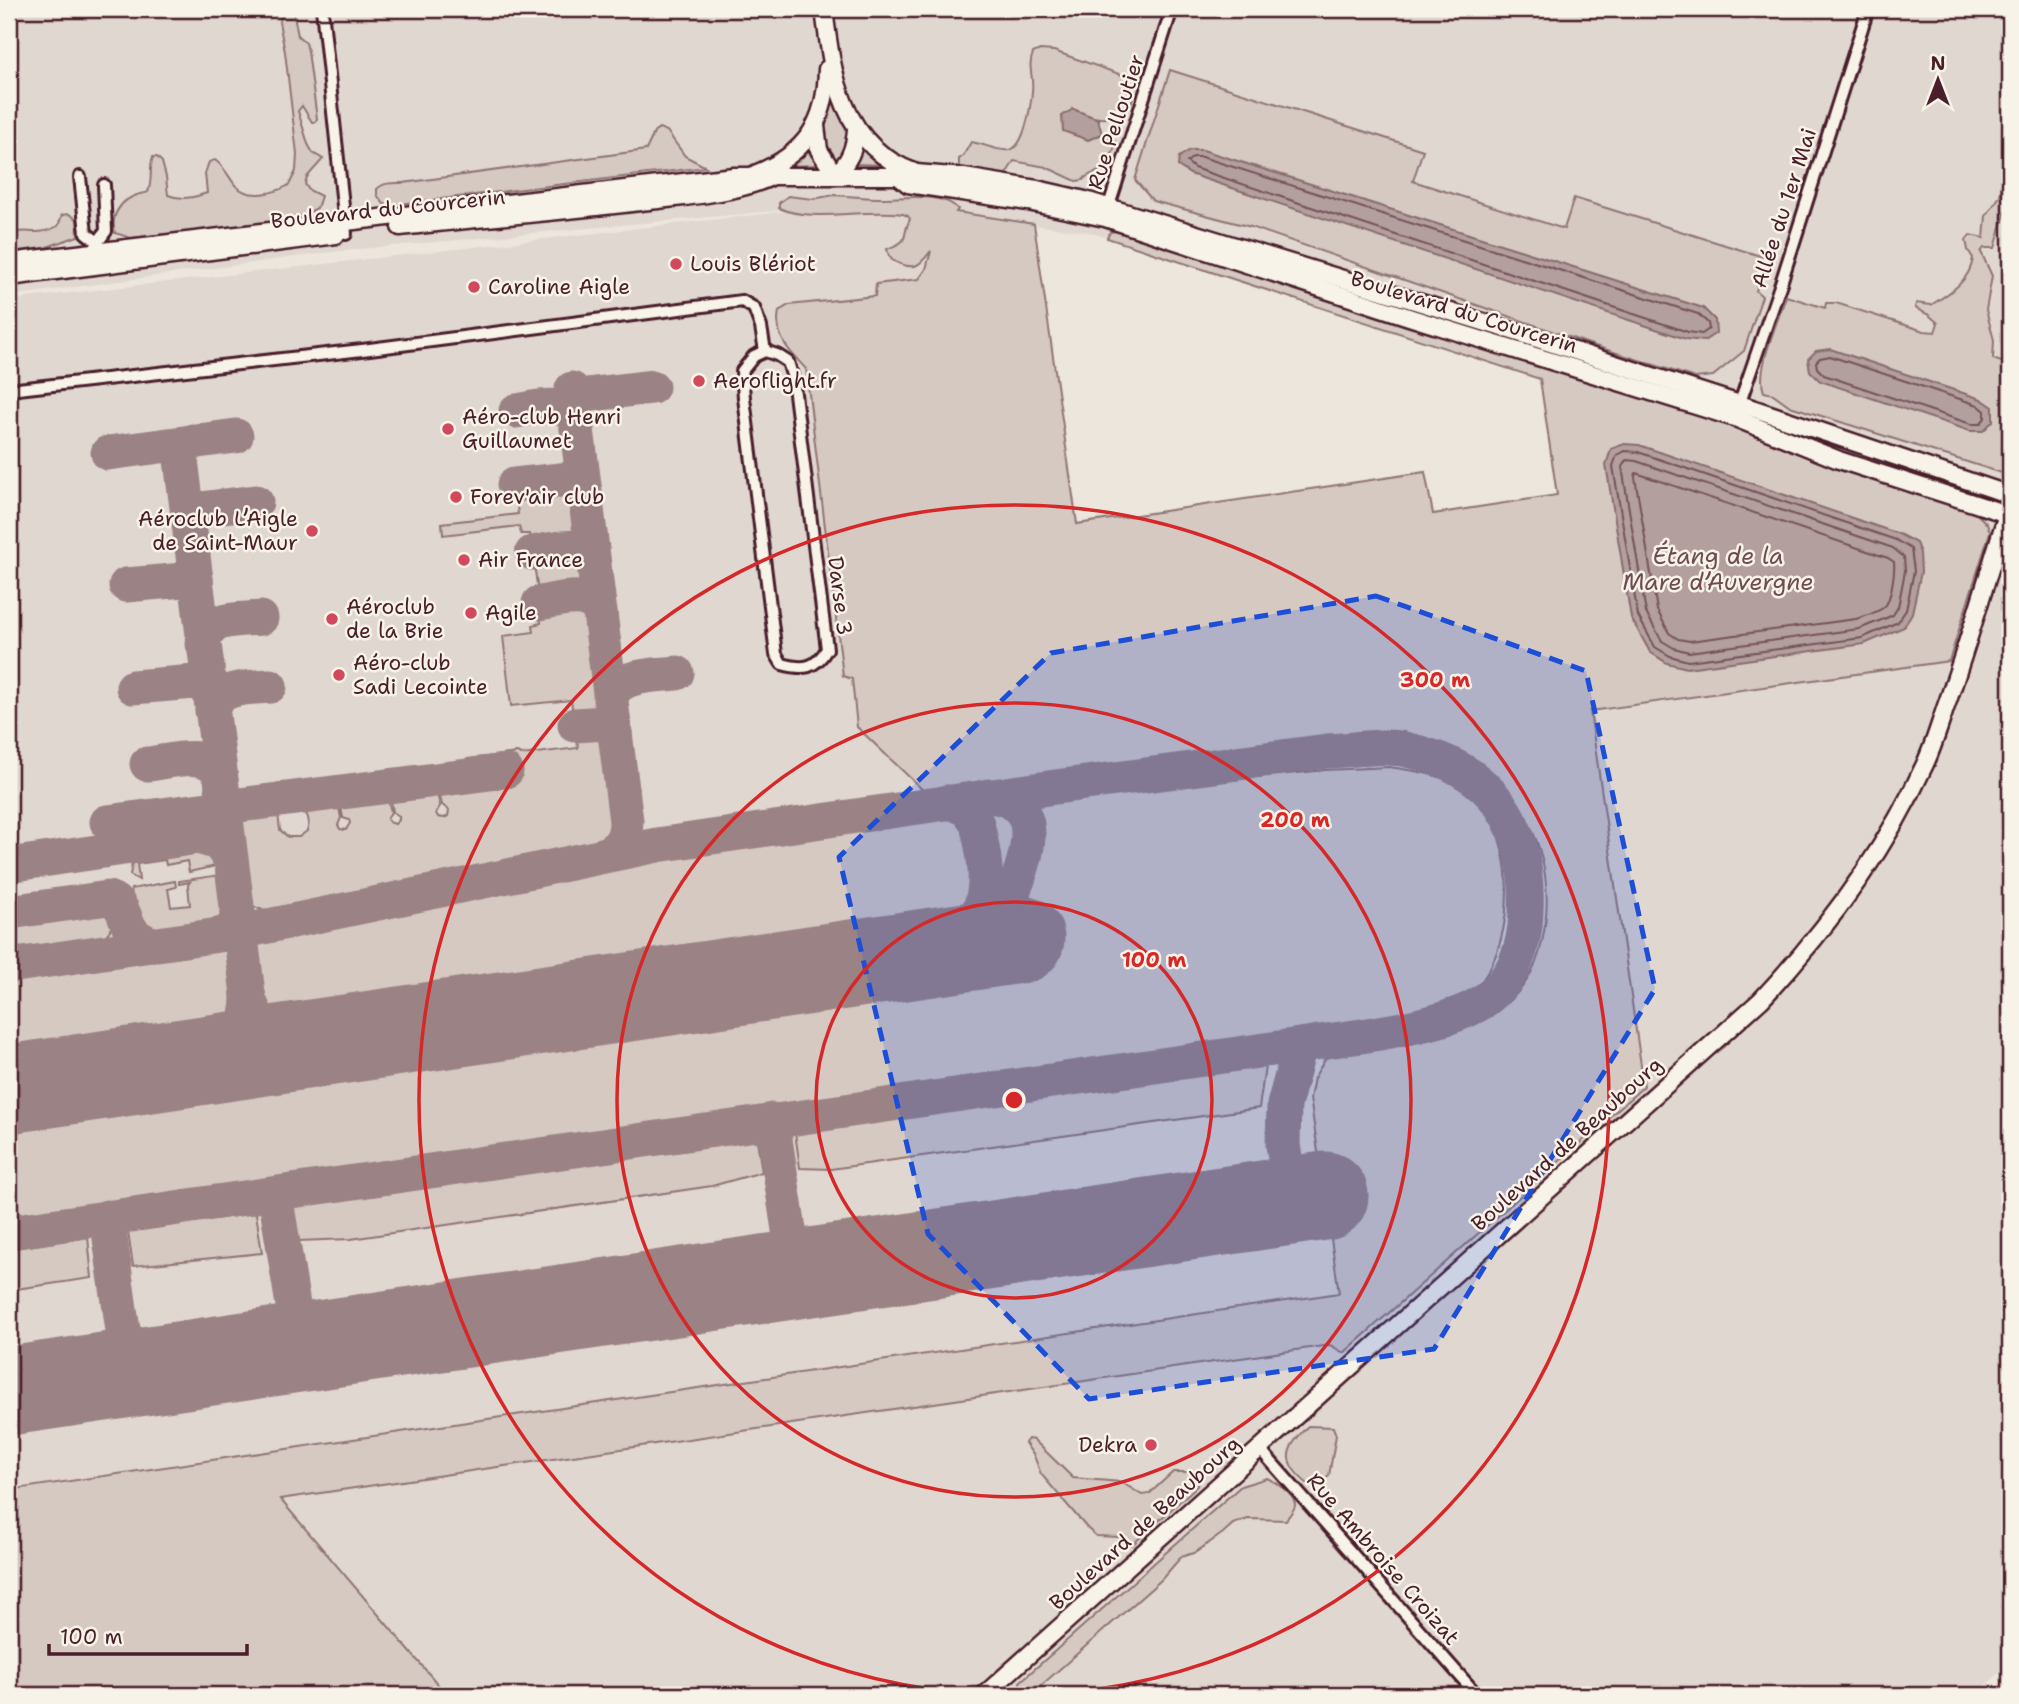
<svg xmlns="http://www.w3.org/2000/svg" width="2019" height="1704" font-family="'Shantell Sans',sans-serif">
	<style>
		.built { fill: #e0d7d0; fill-rule: evenodd }
		.green { fill: #d5c9c2; stroke: #907476; stroke-width: 2 }
		.water { fill: #b39f9d; stroke: #896c6f; stroke-width: 2 }
		.lines { fill: none; stroke-linecap: round; stroke-linejoin: round }
		.shore { stroke: #745259; stroke-width: 2 }
		.taxiway { stroke: #9b8284; stroke-width: 35 }
		.runway { stroke: #9b8284; stroke-width: 89 }
		.street-casing { stroke: #4a1f2b; stroke-width: 16 }
		.secondary-casing { stroke: #4a1f2b; stroke-width: 21 }
		.street { stroke: #f7f3e8; stroke-width: 10 }
		.secondary { stroke: #f7f3e8; stroke-width: 16 }
		.marked { fill: #1d4ed8; fill-opacity: 0.2; stroke: #1d4ed8; stroke-width: 5; stroke-dasharray: 14 9; stroke-linejoin: round }
		.ring { fill: none; stroke: #d62828; stroke-width: 3.5 }
		.poi-dot { fill: #d1495b; stroke: #f7f3e8; stroke-width: 2.5 }
		.labels { text-anchor: middle; stroke-width: 5; stroke-linejoin: round; paint-order: stroke }
		.street-label { font-size: 21px; fill: #4a1f2b; stroke: #f7f3e8 }
		.poi-label { font-size: 21px; fill: #4a1f2b; stroke: #f7f3e8; text-anchor: start }
		.water-label { font-size: 23px; font-style: italic; fill: #6f4c53; stroke: #f7f3e8 }
		.centre { fill: #d62828; stroke: #f7f3e8; stroke-width: 3.5 }
		.ring-label { font-size: 21px; text-anchor: middle; font-weight: bold; fill: #d62828; stroke: #f7f3e8; stroke-width: 5; stroke-linejoin: round; paint-order: stroke }
	</style>
	<rect width="100%" height="100%" fill="#ece6dd"/>
	<filter id="ink" filterUnits="userSpaceOnUse"><feTurbulence type="fractalNoise" baseFrequency=".0143" numOctaves="2"/><feDisplacementMap in="SourceGraphic" scale="14" xChannelSelector="R" yChannelSelector="G"/><feConvolveMatrix kernelMatrix="1 2 1 2 8 2 1 2 1" color-interpolation-filters="sRGB"/></filter>
	<g filter="url(#ink)">
		<path class="built" d="M 9,9 L 2010,9 L 2010,1663 L 1975,1695 L 447,1695 L 280,1499 L 9,1539 L 9,300 L 851,204 L 347,250 L 9,296 ZM 1034,225 L 1089,232 L 1540,379 L 1556,496 L 1433,514 L 1425,472 L 1077,523 Z"/>
		<g class="green">
			<path d="M 285,9 L 293,10 L 298,36 L 306,43 L 308,51 L 317,119 L 315,122 L 312,122 L 302,106 L 298,111 L 308,144 L 313,153 L 323,159 L 307,177 L 305,184 L 309,190 L 321,196 L 317,208 L 304,215 L 279,222 L 131,238 L 115,233 C 110,217 120,200 137,195 C 140,193 145,194 148,192 C 153,180 149,165 153,157 L 157,157 L 162,162 L 166,177 L 168,195 C 181,200 193,198 207,193 L 205,173 L 209,162 L 215,160 C 225,167 229,178 236,186 C 250,200 275,193 289,185 L 296,171 L 297,154 L 285,52 L 279,22 Z"/>
			<path d="M 1040,50 L 1054,51 L 1125,76 C 1143,100 1127,120 1100,118 C 1091,118 1081,112 1073,109 L 1088,140 L 1102,134 L 1116,142 C 1115,147 1108,167 1104,169 C 1096,174 1089,172 1083,180 L 1076,181 L 1046,167 L 1014,161 L 1005,176 L 1000,176 L 959,169 L 959,159 L 963,156 L 971,142 C 982,143 998,152 1009,150 C 1025,148 1031,104 1032,91 C 1034,75 1027,69 1033,53 Z"/>
			<polygon points="1170,70 1423,150 1413,181 1564,229 1574,198 1767,258 1756,291 1762,296 1744,351 1713,376 1695,378 1595,346 1251,227 1153,201 1135,180"/>
			<path d="M 833,94 L 849,133 L 849,138 L 839,162 L 835,163 C 818,140 825,119 833,94 Z"/>
			<path d="M 659,128 L 667,131 L 685,156 L 706,167 L 391,205 L 384,204 L 377,195 L 377,189 C 384,182 393,183 403,183 L 646,150 L 655,131 Z"/>
			<polygon points="810,145 819,165 788,166"/>
			<polygon points="861,145 886,165 854,164"/>
			<path d="M 2010,155 L 2010,196 L 1995,248 L 1984,248 L 1981,252 L 1992,276 L 1986,310 L 1994,340 L 1993,359 L 2010,365 L 2010,459 L 2005,474 L 1790,406 L 1773,394 L 1764,392 C 1755,370 1779,319 1786,296 L 1825,308 L 1826,303 L 1836,303 L 1924,331 L 1935,332 L 1938,323 L 1929,315 L 1915,308 L 1916,303 L 1931,305 C 1950,293 1970,281 1973,258 L 1968,250 L 1966,240 L 1970,235 L 1984,238 L 1986,216 L 2000,196 L 2004,169 Z"/>
			<path d="M 834,195 C 850,196 867,198 884,198 C 904,198 943,192 958,209 L 956,212 L 1034,224 L 1077,524 L 1425,472 L 1433,514 L 1557,495 L 1540,379 L 1107,238 L 1110,232 L 1118,231 L 1680,405 L 1855,474 L 1975,512 L 1987,524 L 1990,532 L 1949,661 L 1590,711 L 1644,1086 L 1344,1353 L 1330,1345 L 280,1499 L 447,1695 L 9,1695 L 9,1490 L 1339,1293 L 1310,1098 L 1314,1078 L 1327,1056 C 1385,1047 1463,1041 1509,1001 C 1534,979 1543,949 1546,916 C 1553,835 1506,760 1426,738 C 1416,736 1405,731 1395,731 C 1383,730 1370,732 1358,732 L 929,796 L 857,727 L 852,679 L 843,676 L 806,369 C 789,351 774,337 779,311 L 789,305 L 875,296 L 876,284 L 919,279 L 926,269 L 931,251 C 920,264 917,271 898,263 C 889,258 896,264 889,256 L 887,249 C 913,239 900,238 910,219 L 908,216 L 903,214 C 866,208 810,223 779,208 L 779,203 L 788,196 L 813,199 Z"/>
			<path d="M 69,214 L 77,219 L 78,236 L 44,248 L 9,252 L 9,234 C 27,227 37,238 58,226 L 62,215 Z"/>
			<polygon points="564,484 573,489 580,536 532,543 530,534 521,534 519,526 443,535 442,523 518,514 516,497 520,489"/>
			<polygon points="582,557 586,586 538,593 534,563"/>
			<path d="M 588,606 L 599,712 C 592,718 581,720 573,714 L 571,700 L 511,706 L 503,636 L 534,632 L 533,625 L 541,623 L 540,612 Z"/>
			<path d="M 598,729 L 605,735 L 617,829 L 613,840 L 606,846 L 359,898 L 268,910 C 262,910 257,909 252,905 C 240,894 237,828 235,810 L 285,802 L 278,814 L 280,830 L 288,837 L 299,837 L 307,831 C 311,820 308,811 296,807 L 295,801 L 337,797 L 341,818 L 338,825 L 340,829 L 346,830 L 350,823 L 349,820 L 343,818 L 339,796 L 386,790 L 391,812 L 387,819 L 389,822 L 395,824 L 399,820 L 399,816 L 393,812 L 389,790 L 435,784 L 440,806 L 436,813 L 438,817 L 444,818 L 448,816 L 449,810 L 442,805 L 437,784 L 511,774 L 509,767 L 467,772 L 468,759 L 517,753 L 521,755 L 578,748 L 576,732 Z"/>
			<path d="M 1390,767 C 1420,772 1452,775 1475,797 C 1517,838 1516,937 1481,982 C 1468,999 1439,1005 1420,1013 L 9,1219 L 9,1108 L 1023,958 L 1017,902 L 1034,859 L 1035,845 L 1029,798 L 1049,795 L 1051,799 L 1325,770 Z"/>
			<path d="M 1000,808 C 1035,819 1013,889 995,907 L 992,901 L 993,879 L 987,827 L 991,813 Z"/>
			<path d="M 939,810 C 970,814 970,831 974,858 C 979,895 977,918 937,931 L 321,1023 C 306,1024 291,1026 278,1018 C 249,1000 238,948 273,932 L 604,862 Z"/>
			<polygon points="211,812 206,822 198,827 89,842 108,826"/>
			<polygon points="201,847 212,851 219,857 216,866 189,872 187,861 166,865 165,860 137,864 139,880 130,875 132,865 141,856"/>
			<path d="M 220,875 C 226,886 226,908 219,918 L 164,932 L 154,932 L 145,927 L 135,916 L 131,889 L 175,881 L 176,887 L 168,889 L 171,907 L 190,905 L 188,885 L 190,882 L 179,884 L 179,881 Z"/>
			<path d="M 104,907 L 109,909 L 114,915 C 113,945 82,947 59,950 C 50,952 41,954 32,953 C 18,950 2,935 13,921 L 29,919 L 32,922 L 41,920 L 42,916 L 69,912 L 72,916 L 82,914 L 84,910 Z"/>
			<path d="M 208,945 C 213,946 219,947 224,950 C 243,962 244,1004 230,1020 C 222,1031 210,1036 198,1040 L 9,1068 L 9,974 Z"/>
			<polygon points="1266,1060 1259,1108 831,1169 800,1168 795,1133"/>
			<polygon points="757,1140 762,1172 712,1186 351,1239 298,1241 292,1207"/>
			<polygon points="256,1213 262,1253 133,1266 128,1232"/>
			<polygon points="88,1237 92,1278 9,1290 9,1249"/>
			<path d="M 1308,1426 L 1333,1427 L 1336,1435 L 1329,1476 L 1318,1484 L 1308,1484 C 1282,1463 1283,1450 1308,1426 Z"/>
			<polygon points="1028,1439 1034,1440 1073,1478 1121,1482 1142,1495 1149,1494 1173,1472 1194,1472 1200,1476 1197,1486 1132,1545 1124,1545 1119,1537 1096,1536 1087,1528 1041,1474 1034,1456 1025,1443"/>
			<path d="M 1267,1478 C 1276,1482 1293,1493 1295,1504 C 1296,1509 1289,1515 1286,1520 L 1248,1519 L 1233,1524 L 1223,1533 L 1196,1552 L 1181,1557 L 1161,1580 L 1036,1690 L 1027,1694 L 1019,1694 L 1020,1682 L 1241,1486 Z"/>
		</g>
		<g class="water">
			<polygon points="1073,109 1098,119 1102,134 1088,140 1063,131 1062,116"/>
			<polygon points="1190,150 1203,150 1703,308 1715,320 1716,333 1704,341 1686,339 1190,174 1178,166 1179,157"/>
			<polygon points="1830,349 1981,399 1993,407 1993,421 1983,431 1970,431 1820,381 1810,371 1808,359 1816,351"/>
			<polygon points="1624,444 1639,445 1899,534 1916,543 1920,553 1921,572 1912,613 1904,627 1864,644 1687,668 1667,663 1650,652 1631,618 1606,465 1611,449"/>
		</g>
		<g class="lines">
			<g class="shore">
				<polygon points="1193,157 1202,157 1698,314 1708,323 1709,329 1702,334 1688,332 1194,168 1187,162"/>
				<polygon points="1830,356 1978,405 1985,411 1985,418 1980,424 1971,424 1824,375 1817,368 1816,362 1820,358"/>
				<polygon points="1625,451 1638,452 1896,540 1911,549 1914,571 1906,610 1898,622 1862,638 1688,661 1670,656 1655,647 1638,616 1613,466 1617,455"/>
				<polygon points="1626,460 1636,461 1893,548 1904,557 1905,571 1898,607 1893,615 1884,619 1859,629 1689,652 1674,648 1662,641 1646,613 1622,467"/>
				<path d="M 1636,473 L 1888,558 L 1894,562 C 1895,571 1891,602 1884,607 C 1877,613 1865,616 1856,619 L 1690,641 L 1678,639 L 1669,633 L 1657,610 L 1635,477 Z"/>
			</g>
			<g class="taxiway">
				<path d="M 572,389 L 626,821 C 626,837 620,848 605,854"/>
				<path d="M 516,411 C 536,408 566,398 576,421"/>
				<polyline points="576,421 577,403 586,395 652,387"/>
				<path d="M 193,441 L 184,450 L 181,460 L 248,994 C 258,1035 287,1045 326,1042"/>
				<polyline points="108,453 236,436"/>
				<polyline points="514,485 570,479 578,483 585,492"/>
				<polyline points="189,524 192,514 200,509 256,502"/>
				<path d="M 532,553 C 552,550 583,538 593,562"/>
				<polyline points="126,585 196,579"/>
				<path d="M 539,603 C 559,600 589,589 600,612"/>
				<path d="M 203,644 C 206,616 240,620 261,618"/>
				<polyline points="133,687 195,682 204,686 211,698"/>
				<path d="M 610,699 C 617,673 655,676 677,673"/>
				<path d="M 212,711 C 217,685 250,688 270,686"/>
				<polyline points="575,725 606,723 615,732"/>
				<path d="M 147,764 C 170,762 208,748 220,774"/>
				<path d="M 989,796 C 1069,803 1003,907 991,944"/>
				<polyline points="107,822 506,771"/>
				<polyline points="9,865 198,837 218,843 231,860"/>
				<path d="M 9,912 L 108,898 C 133,906 117,935 154,944"/>
				<path d="M 905,957 C 920,953 940,953 953,944 C 959,941 964,934 968,929 C 993,898 986,860 977,824 C 971,810 962,805 947,802"/>
				<path d="M 9,966 L 239,932 L 657,845 L 1048,788 L 1327,751 C 1353,750 1381,745 1407,750 C 1494,768 1530,826 1526,912 C 1525,946 1514,979 1485,1000 C 1448,1028 1348,1037 1300,1045 L 9,1232"/>
				<path d="M 185,1063 C 224,1054 249,1039 248,994"/>
				<polyline points="772,1120 796,1275"/>
				<polyline points="275,1194 300,1348"/>
				<polyline points="1292,1201 1283,1145 1284,1105 1300,1045"/>
				<polyline points="107,1217 129,1373"/>
			</g>
			<g class="runway">
				<polyline points="9,1089 1020,939"/>
				<polyline points="9,1391 1324,1196"/>
			</g>
			<g class="street-casing">
				<g id="street">
					<polyline points="322,9 346,234"/>
					<polyline points="80,177 86,233 98,242 106,231 104,185"/>
					<polyline points="1107,212 1172,9"/>
					<path d="M 765,351 L 777,355 L 788,362 L 793,378 L 827,649 C 815,669 804,670 782,664 L 776,654 L 744,398 L 742,371 L 754,356 Z"/>
					<polyline points="9,390 362,350 742,301 754,308 761,327 765,351"/>
					<polyline points="1738,408 1781,283 1868,9"/>
					<polyline points="1259,1448 1477,1695"/>
				</g>
			</g>
			<g class="secondary-casing">
				<g id="secondary">
					<path d="M 824,9 C 832,75 842,146 914,172"/>
					<polyline points="816,126 819,150 835,175"/>
					<path d="M 755,174 C 806,154 826,123 827,69"/>
					<path d="M 835,175 C 849,162 855,149 856,129"/>
					<polyline points="898,176 908,184 1028,202 1105,218 1412,318 1735,418 1839,460 2010,515"/>
					<path d="M 400,227 C 483,218 566,211 649,201 C 689,196 731,194 769,178"/>
					<polyline points="9,262 734,176 898,176 916,173 964,177 1037,189 1085,200 1503,328 1740,404 2010,495"/>
					<polyline points="9,277 336,235"/>
					<path d="M 984,1695 L 1761,1000 C 1826,930 1885,852 1925,764 C 1933,747 1939,727 1945,709 C 1969,642 1988,573 2010,505"/>
				</g>
			</g>
			<use href="#street" class="street"/>
			<use href="#secondary" class="secondary"/>
		</g>
	</g>
	<path class="marked" d="M 1376,596 L 1586,671 L 1655,989 L 1434,1349 L 1089,1399 L 928,1234 L 839,857 L 1051,653 Z"/>
	<g class="ring">
		<circle cx="1014" cy="1100" r="198"/>
		<circle cx="1014" cy="1100" r="397"/>
		<circle cx="1014" cy="1100" r="595"/>
	</g>
	<g class="poi-dot">
		<circle cx="676" cy="264" r="7"/>
		<circle cx="474" cy="287" r="7"/>
		<circle cx="699" cy="381" r="7"/>
		<circle cx="448" cy="429" r="7"/>
		<circle cx="456" cy="497" r="7"/>
		<circle cx="312" cy="531" r="7"/>
		<circle cx="464" cy="560" r="7"/>
		<circle cx="471" cy="613" r="7"/>
		<circle cx="332" cy="619" r="7"/>
		<circle cx="339" cy="675" r="7"/>
		<circle cx="1151" cy="1445" r="7"/>
	</g>
	<g class="labels">
		<g class="street-label">
			<text transform="translate(1116 122) rotate(-72)" y="7">Rue Pelloutier</text>
			<text transform="translate(1784 208) rotate(-72)" y="7">Allée du 1er Mai</text>
			<text transform="translate(388 209) rotate(-6)" y="7">Boulevard du Courcerin</text>
			<text transform="translate(1464 312) rotate(17)" y="7">Boulevard du Courcerin</text>
			<text transform="translate(840 596) rotate(83)" y="7">Darse 3</text>
			<text transform="translate(1567 1144) rotate(-42)" y="7">Boulevard de Beaubourg</text>
			<text transform="translate(1145 1523) rotate(-42)" y="7">Boulevard de Beaubourg</text>
			<text transform="translate(1383 1559) rotate(49)" y="7">Rue Ambroise Croizat</text>
		</g>
		<g class="poi-label">
			<text x="690" y="271">Louis Blériot</text>
			<text x="488" y="294">Caroline Aigle</text>
			<text x="713" y="388">Aeroflight.fr</text>
			<text x="462" y="424">Aéro-club Henri<tspan x="462" dy="24">Guillaumet</tspan></text>
			<text x="470" y="504">Forev'air club</text>
			<text x="298" y="526" text-anchor="end">Aéroclub L’Aigle<tspan x="298" dy="24">de Saint-Maur</tspan></text>
			<text x="478" y="567">Air France</text>
			<text x="346" y="614">Aéroclub<tspan x="346" dy="24">de la Brie</tspan></text>
			<text x="485" y="620">Agile</text>
			<text x="353" y="670">Aéro-club<tspan x="353" dy="24">Sadi Lecointe</tspan></text>
			<text x="1137" y="1452" text-anchor="end">Dekra</text>
		</g>
		<g class="water-label">
			<text x="1718" y="564">Étang de la<tspan x="1718" dy="26">Mare d’Auvergne</tspan></text>
		</g>
	</g>
	<circle cx="1014" cy="1100" r="10" class="centre"/>
	<g class="ring-label">
		<text x="1435" y="687">300 m</text>
		<text x="1295" y="827">200 m</text>
		<text x="1154" y="967">100 m</text>
	</g>
	<rect width="2019" height="1704" fill="none" stroke="#f7f3e8" stroke-width="35"/>
	<rect x="18" y="18" width="1984" height="1669" fill="none" stroke="#4a1f2b" stroke-width="2.5" filter="url(#ink)"/>
	<g transform="translate(1938 80)" stroke="#f7f3e8" stroke-width="5" paint-order="stroke">
	<path d="M0-5L12 26L0 18L-12 26Z" fill="#4a1f2b"/>
	<text y="-10" font-size="19" font-weight="bold" text-anchor="middle" fill="#4a1f2b">N</text>
	</g>
	<path d="M49 1644v10h198v-10" fill="none" stroke="#4a1f2b" stroke-width="3.5"/>
	<text x="60" y="1644" font-size="21" fill="#4a1f2b" stroke="#f7f3e8" stroke-width="5" paint-order="stroke">100 m</text>
</svg>
